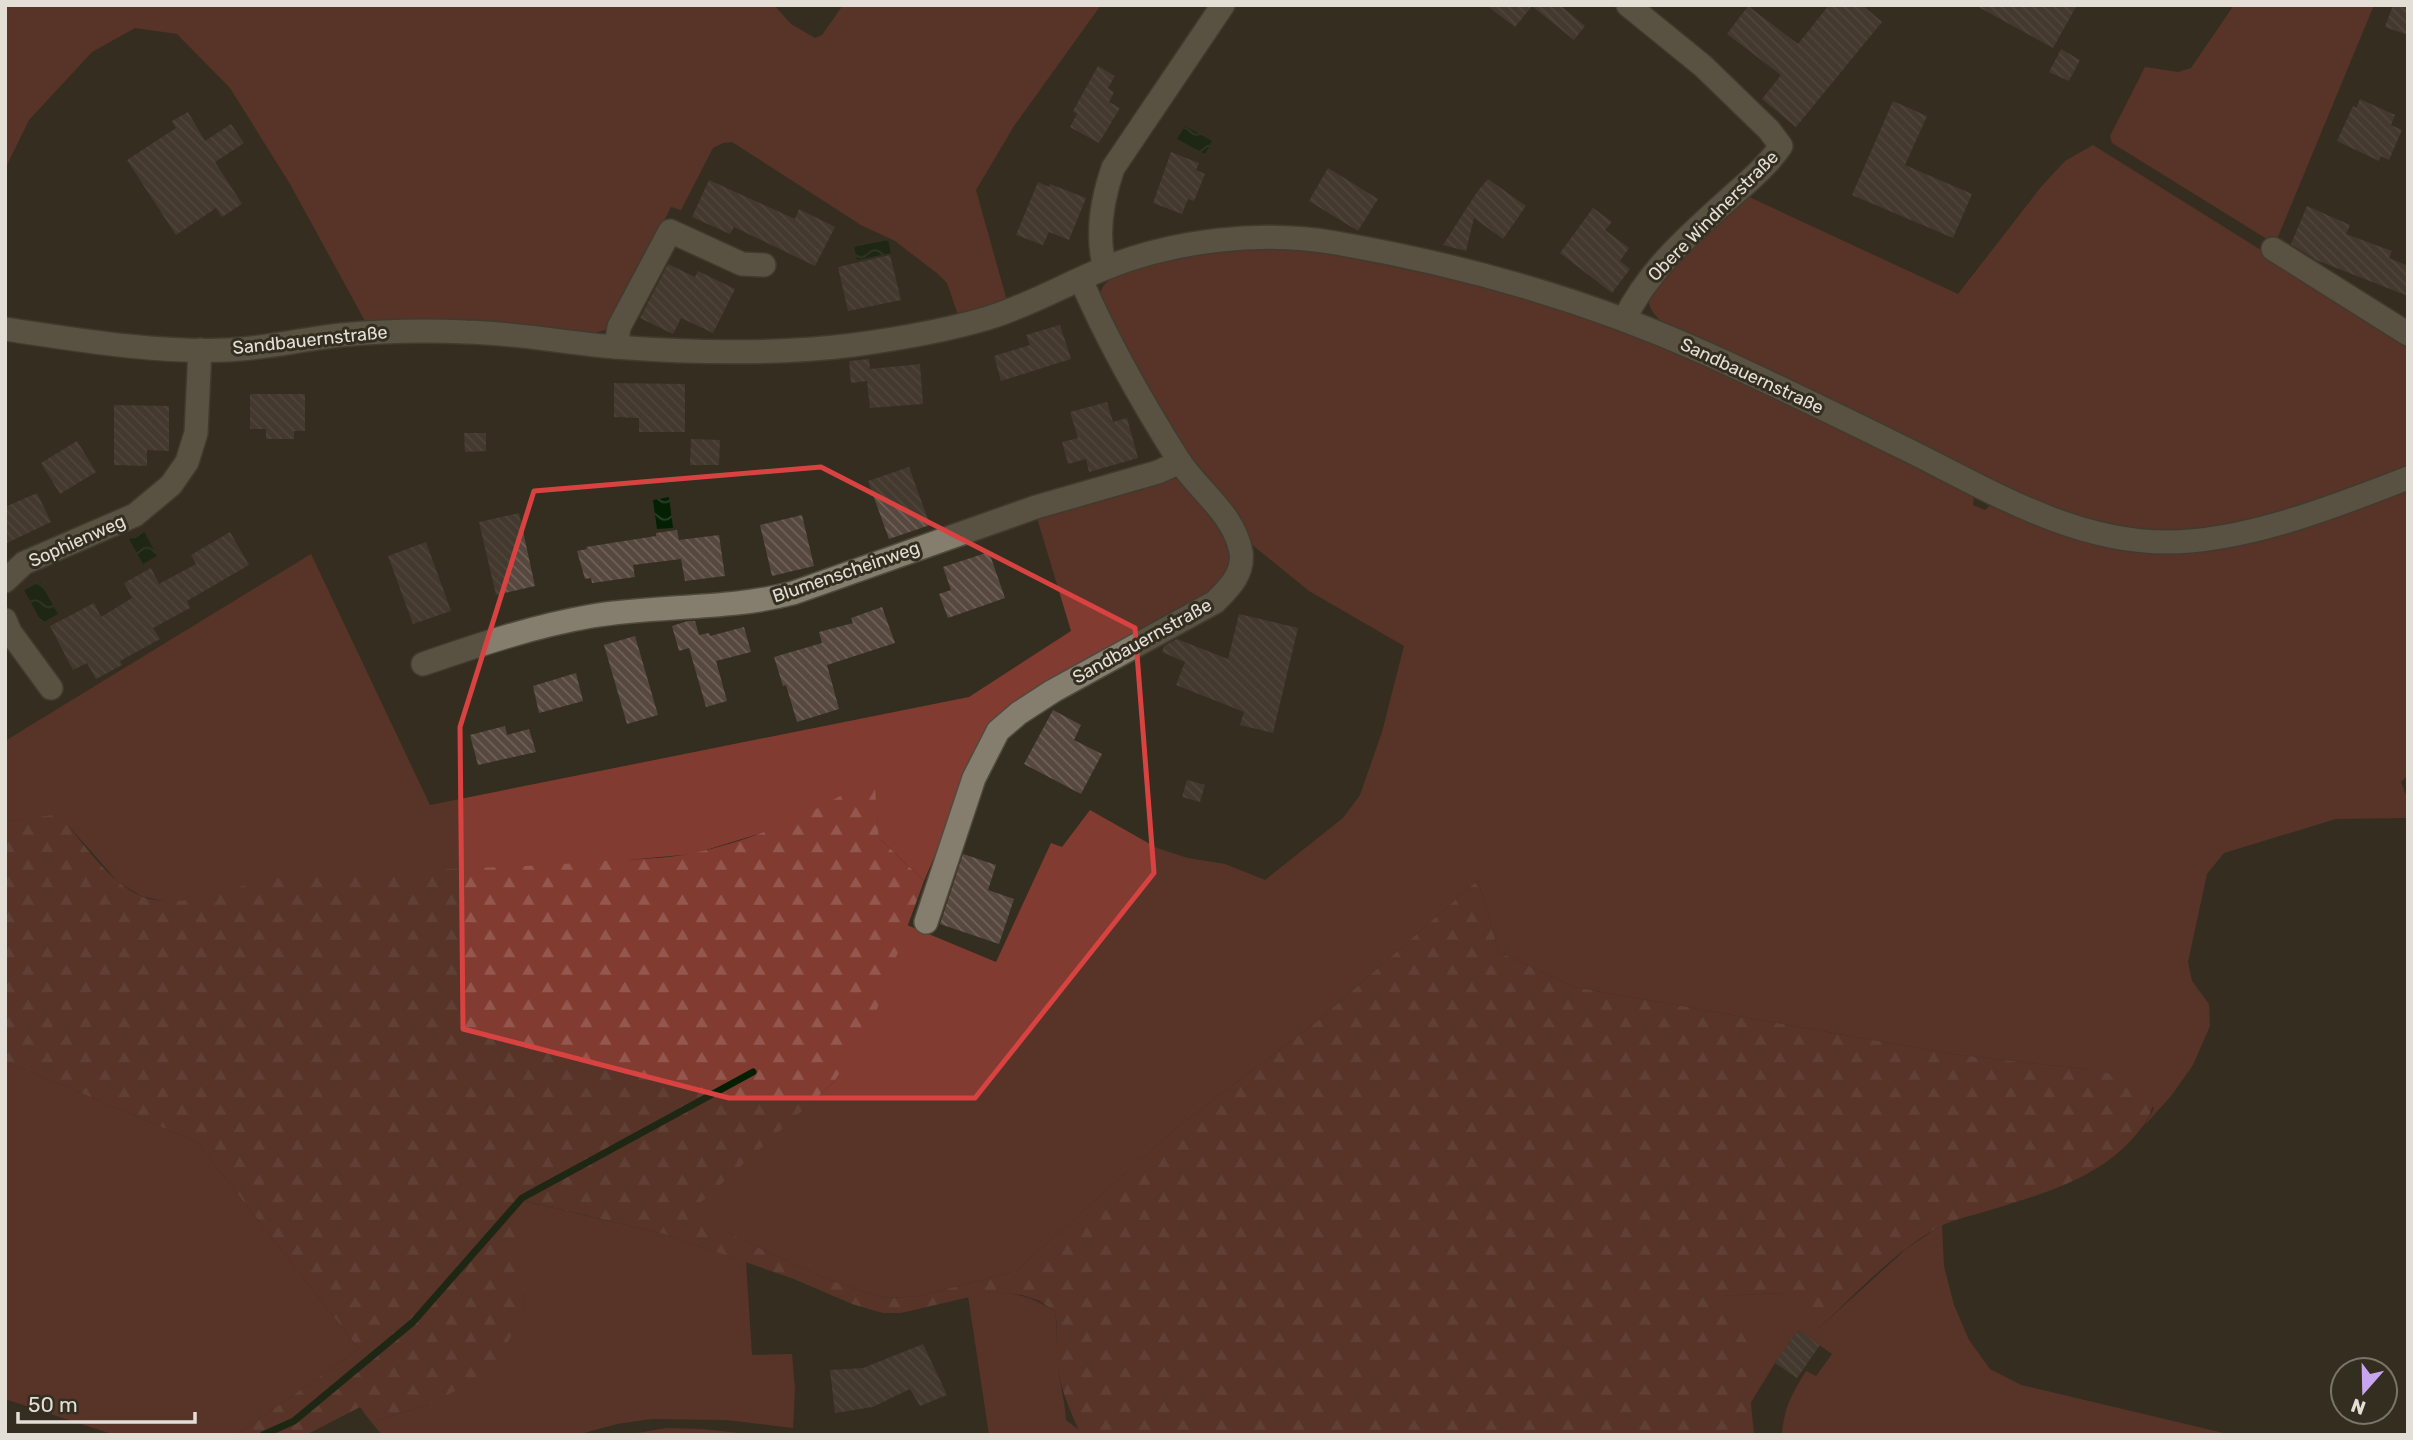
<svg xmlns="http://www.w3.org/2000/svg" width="2413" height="1440" font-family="Rubik,sans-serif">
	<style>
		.grass { fill: #823b31 }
		.forest { fill: url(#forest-firs) }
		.water { fill: url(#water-waves) }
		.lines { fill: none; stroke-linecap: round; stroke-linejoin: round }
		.stream { stroke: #032005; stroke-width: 7 }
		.building { fill: url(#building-back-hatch) }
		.street-casing { stroke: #504a3e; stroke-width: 26 }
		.street { stroke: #857e6e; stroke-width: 23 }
		.marked { fill: none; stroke: #d84342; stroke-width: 5; stroke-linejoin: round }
		.labels { text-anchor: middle; stroke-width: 6; stroke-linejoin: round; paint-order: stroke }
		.street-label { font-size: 18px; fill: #e3dfd6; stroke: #342e20 }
	</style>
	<defs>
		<pattern id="forest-firs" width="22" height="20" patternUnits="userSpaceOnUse" patternTransform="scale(1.75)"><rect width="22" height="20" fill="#823b31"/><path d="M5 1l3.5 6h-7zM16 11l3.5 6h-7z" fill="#94574e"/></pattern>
		<pattern id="water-waves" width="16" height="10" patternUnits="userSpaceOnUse" patternTransform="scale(1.75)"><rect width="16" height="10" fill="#032005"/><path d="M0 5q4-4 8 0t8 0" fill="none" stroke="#284029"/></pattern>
		<pattern id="building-back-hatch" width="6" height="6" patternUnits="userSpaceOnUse" patternTransform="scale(1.75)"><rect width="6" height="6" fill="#56483e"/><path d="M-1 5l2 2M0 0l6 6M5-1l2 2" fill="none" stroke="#6e6259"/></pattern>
	</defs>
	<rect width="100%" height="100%" fill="#342e20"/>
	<g class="grass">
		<polygon points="5,5 774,5 791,24 815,38 822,35 843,5 1101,5 1014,126 976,190 1007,301 958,315 947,283 938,274 895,241 861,225 732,142 723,143 713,148 681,210 671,207 609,329 589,334 441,322 365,321 290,184 230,88 177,34 135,28 92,52 29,120 5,169"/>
		<polygon points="2234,5 2374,5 2275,244 2112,143 2110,136 2145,67 2178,72 2191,68"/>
		<path d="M 2093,145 L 2408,342 L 2408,467 C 2315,501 2217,545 2116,530 C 2094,527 2071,516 2049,509 L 1665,324 C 1648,311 1645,301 1653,281 L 1747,196 L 1958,294 L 2041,187 L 2065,161 Z"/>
		<path d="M 1236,248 C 1311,247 1382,261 1456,280 C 1529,298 1603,321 1673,350 C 1701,361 1728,376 1755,388 C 1828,423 1901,460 1974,496 L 1973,505 L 1985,510 L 1990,505 C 2035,524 2078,541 2126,550 L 2408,488 L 2408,775 L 2401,782 L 2408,800 L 2408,818 L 2336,819 L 2224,853 L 2207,874 L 2188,962 L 2192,981 L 2209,1004 L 2210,1026 L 2193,1065 L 2171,1096 L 2145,1125 L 2154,1108 L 2091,1070 L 1952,1054 L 1574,987 L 1499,952 L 1478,880 L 1319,1020 L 1175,1129 L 1016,1271 L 920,1296 L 889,1298 L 866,1293 L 822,1277 L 745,1241 L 689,1212 L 834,1082 L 897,952 L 907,925 L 996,962 L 1051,843 L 1062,847 L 1090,810 L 1157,848 L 1188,858 L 1225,864 L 1265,880 L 1343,818 L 1360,795 L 1382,732 L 1404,646 L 1309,591 L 1245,539 L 1184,455 L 1135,375 L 1100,295 C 1100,293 1103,286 1104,285 C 1124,263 1206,252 1236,248 Z"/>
		<polygon points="1176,477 1183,480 1227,535 1234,563 1219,590 1026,699 960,796 924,881 879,838 873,777 844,795 788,825 693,854 167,902 141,896 118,882 59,815 5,822 5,741 311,554 430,805 969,697 1071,631 1037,518 1164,483 1166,479"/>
		<polygon points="5,1061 197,1142 359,1349 236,1435 115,1435 5,1399"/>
		<polygon points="520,1200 664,1234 746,1262 752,1355 792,1354 795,1389 793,1428 726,1420 652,1419 617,1424 577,1435 382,1435 371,1422 428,1405 524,1316"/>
		<path d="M 1942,1225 L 1944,1266 L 1954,1305 L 1969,1340 L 1990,1369 L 2021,1385 L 2232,1435 L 1782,1435 C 1784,1407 1792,1394 1806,1371 L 1816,1376 L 1832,1354 L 1798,1330 L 1775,1363 L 1750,1404 L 1750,1394 L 1721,1296 L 1782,1293 L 1818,1329 L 1906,1249 Z"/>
		<path d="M 991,1292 C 1018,1294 1032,1296 1055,1312 C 1058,1329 1056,1346 1058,1363 C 1059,1382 1065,1400 1066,1420 L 1079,1430 L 1081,1435 L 989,1435 L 968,1296 Z"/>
		<polygon points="667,1428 702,1429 757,1435 631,1434"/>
	</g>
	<path class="forest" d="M 874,776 L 879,838 L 924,881 L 876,1012 L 834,1082 L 690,1212 L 745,1241 L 822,1277 L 866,1293 L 889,1298 L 920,1296 L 1016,1271 L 1175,1129 L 1319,1020 L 1478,880 L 1499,952 L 1574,987 L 1952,1054 L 2091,1070 L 2139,1079 L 2153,1091 C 2154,1113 2148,1121 2133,1138 C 2096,1180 2039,1195 1987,1211 C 1972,1216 1954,1219 1941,1226 C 1894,1251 1856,1294 1817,1330 L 1782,1293 L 1722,1296 L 1753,1353 L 1750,1394 L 1754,1435 L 1081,1435 C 1071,1412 1061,1392 1058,1367 C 1055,1348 1059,1331 1055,1312 L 1040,1301 L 1022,1295 L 991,1292 L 901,1313 L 883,1313 L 852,1304 L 794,1279 L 664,1234 L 521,1200 L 524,1316 L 488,1374 L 428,1405 L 371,1422 L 360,1407 L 306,1435 L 236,1435 L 359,1349 L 197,1142 L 5,1061 L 5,822 L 59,814 C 81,840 109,883 141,896 C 185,914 241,880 286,877 C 392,868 499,870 604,861 C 634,859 666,859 694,853 C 759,839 818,811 874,776 Z"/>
	<g class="water">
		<polygon points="1185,126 1212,141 1205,154 1177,139"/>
		<polygon points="888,240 891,253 857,260 854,247"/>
		<polygon points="669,497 673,528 657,529 653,500"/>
		<polygon points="144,531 157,556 143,564 129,539"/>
		<polygon points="40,582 58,614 42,623 24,590"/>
	</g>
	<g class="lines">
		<polyline class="stream" points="263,1435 294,1421 413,1322 522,1198 753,1072"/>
	</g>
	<g class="building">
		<polygon points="1486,5 1560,5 1585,26 1574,40 1532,6 1515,27"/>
		<polygon points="1829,5 1862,5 1882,22 1796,127 1762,99 1781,75 1727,34 1748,6 1798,44"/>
		<polygon points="1975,5 2077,5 2053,48"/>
		<polygon points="2393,5 2408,5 2408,35 2385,27"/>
		<polygon points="2061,49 2080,60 2069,81 2049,72"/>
		<polygon points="1098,66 1115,76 1108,88 1114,92 1109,102 1120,108 1099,143 1070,127 1077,114 1073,111"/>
		<polygon points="2360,99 2395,115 2391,125 2402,130 2389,160 2381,156 2379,161 2337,141 2353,106 2356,108"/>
		<polygon points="1893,101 1927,116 1905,165 1972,194 1953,238 1852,195"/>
		<polygon points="188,112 205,141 231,124 244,143 215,162 242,204 222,217 216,208 176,235 127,160 176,128 172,121"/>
		<polygon points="1171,152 1199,163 1196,170 1205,174 1194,201 1188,199 1182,214 1153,203"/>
		<polygon points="1328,168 1378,199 1358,231 1309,201"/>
		<polygon points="1488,179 1526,206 1503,239 1474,218 1466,251 1443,245 1477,192"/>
		<polygon points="709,180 795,219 799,209 835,227 815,266 734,227 730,234 692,217"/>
		<polygon points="1038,182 1049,187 1050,184 1086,198 1069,240 1049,232 1043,245 1016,235"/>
		<polygon points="2307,206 2350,225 2346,234 2392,251 2389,258 2408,266 2408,296 2316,260 2291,244"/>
		<polygon points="1593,208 1612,222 1605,230 1629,248 1620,261 1630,269 1612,293 1560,253"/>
		<polygon points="890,255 901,300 848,311 838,267"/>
		<polygon points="668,264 695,277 698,271 735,289 713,333 681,318 673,334 640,318"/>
		<polygon points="1060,325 1071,359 1001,381 994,356 1030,345 1026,335"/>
		<polygon points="869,359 870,369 920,364 923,404 870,408 867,381 851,383 849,361"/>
		<polygon points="614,383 685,384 685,432 639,432 639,418 614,417"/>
		<polygon points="250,394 305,394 305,431 294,431 294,439 266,439 266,429 250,429"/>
		<polygon points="1107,402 1113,422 1127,418 1138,458 1089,472 1086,459 1068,464 1062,442 1078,438 1070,412"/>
		<polygon points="114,405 169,406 169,451 147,450 147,466 114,465"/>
		<polygon points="464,433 486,433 486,451 465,452"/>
		<polygon points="691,439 720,440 719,465 690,465"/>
		<polygon points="77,441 96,472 60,494 41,463"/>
		<polygon points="909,467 930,525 889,539 868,481"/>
		<polygon points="37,493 51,522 5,544 5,507"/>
		<polygon points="519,513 535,586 496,595 479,522"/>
		<polygon points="802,515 814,566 772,576 760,525"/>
		<polygon points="677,530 679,540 719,535 725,576 685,581 681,559 633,565 635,577 592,583 591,578 585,579 577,551 587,549 586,547 656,536 656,533"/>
		<polygon points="230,532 249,565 187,601 190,608 153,628 160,639 120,661 122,665 96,679 87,663 73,670 50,626 94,603 101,617 132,598 124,583 151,568 159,584 196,564 191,555"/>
		<polygon points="426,542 451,611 413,624 388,556"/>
		<polygon points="989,552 1005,598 948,618 939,594 951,590 943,567"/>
		<polygon points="882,607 895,643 827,665 839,709 797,722 786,685 783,686 774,657 822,643 819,632 853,623 851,618"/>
		<polygon points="1239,614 1298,628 1273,733 1240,725 1244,712 1176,685 1185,662 1162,652 1164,646 1177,639 1228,659"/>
		<polygon points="688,621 695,621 699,635 709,633 710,636 744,627 751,652 716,661 727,701 706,707 689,648 679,651 672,626"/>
		<polygon points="635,636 658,715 627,724 604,645"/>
		<polygon points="576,673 583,701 539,713 533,686"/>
		<polygon points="1053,710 1081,725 1074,740 1102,754 1081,794 1024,764"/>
		<polygon points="505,726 507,735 529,729 536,752 478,765 470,735"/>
		<polygon points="1187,780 1205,785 1200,802 1182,797"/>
		<polygon points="963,854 996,865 988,890 1014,899 999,944 940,924"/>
		<polygon points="1798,1330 1820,1345 1797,1378 1775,1363"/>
		<polygon points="923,1344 947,1395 920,1406 910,1389 873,1407 835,1413 830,1370 863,1368"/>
	</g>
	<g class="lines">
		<g class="street-casing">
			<g id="street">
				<polyline points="2273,249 2408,334"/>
				<path d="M 1105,268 C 1096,236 1102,200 1113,168 L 1223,5"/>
				<path d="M 1624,320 C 1648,270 1690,234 1731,197 C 1749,181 1767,166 1781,146 L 1769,130 L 1703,66 L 1628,5"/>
				<path d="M 5,329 C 79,340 155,353 229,350 C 267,348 304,339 341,335 C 383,331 424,330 466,332 C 516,333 566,343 615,347 C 694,353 775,355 853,345 C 897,339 945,331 988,318 C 1028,306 1064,285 1103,269 C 1174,240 1261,230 1336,243 C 1463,265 1590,301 1707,354 C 1776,385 1843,418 1910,451 C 1992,492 2074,542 2167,542 C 2245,542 2336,506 2408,478"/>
				<polyline points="616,347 619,327 670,231 742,264 764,265"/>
				<polyline points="5,581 24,563 135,515 171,485 187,462 196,433 200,350"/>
				<polyline points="5,620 10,632 51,688"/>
				<path d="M 423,664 C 478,645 534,626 592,616 C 658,605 729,610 793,593 L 1036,507 L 1158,472 L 1180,462"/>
				<path d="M 926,922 L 974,778 L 998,731 L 1019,713 L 1053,691 L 1215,602 C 1229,588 1244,574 1241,552 C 1234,513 1198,491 1178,459 C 1142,402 1108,342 1081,280"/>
			</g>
		</g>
		<use href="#street" class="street"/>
	</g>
	<path d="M0 0H2413V1440H0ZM 821,467 L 1135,628 L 1154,873 L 975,1098 L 729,1098 L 463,1029 L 460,727 L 534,491 Z" fill="#342e20" fill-opacity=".55" fill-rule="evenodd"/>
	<path class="marked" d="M 821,467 L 1135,628 L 1154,873 L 975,1098 L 729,1098 L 463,1029 L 460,727 L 534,491 Z"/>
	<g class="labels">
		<g class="street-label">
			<text transform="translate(1713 216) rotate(-45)" y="6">Obere Windnerstraße</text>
			<text transform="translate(310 340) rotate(-6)" y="6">Sandbauernstraße</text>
			<text transform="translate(1752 376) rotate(25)" y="6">Sandbauernstraße</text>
			<text transform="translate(77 541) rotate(-24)" y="6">Sophienweg</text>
			<text transform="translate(846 572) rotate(-19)" y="6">Blumenscheinweg</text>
			<text transform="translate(1142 641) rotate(-29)" y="6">Sandbauernstraße</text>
		</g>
	</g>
	<rect width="2413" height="1440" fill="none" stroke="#e3dfd6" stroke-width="14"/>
	<g transform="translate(2364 1391) rotate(200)"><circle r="33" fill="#342e20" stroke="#7a7569" stroke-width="2"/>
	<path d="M0-5L12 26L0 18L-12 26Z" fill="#c7a6ef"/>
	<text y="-10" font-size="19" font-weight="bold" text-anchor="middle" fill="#e3dfd6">N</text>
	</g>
	<path d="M18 1412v10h177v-10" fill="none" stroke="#e3dfd6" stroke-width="3.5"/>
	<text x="28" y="1412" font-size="21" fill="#e3dfd6" stroke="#342e20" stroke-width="5" paint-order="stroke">50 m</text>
</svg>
